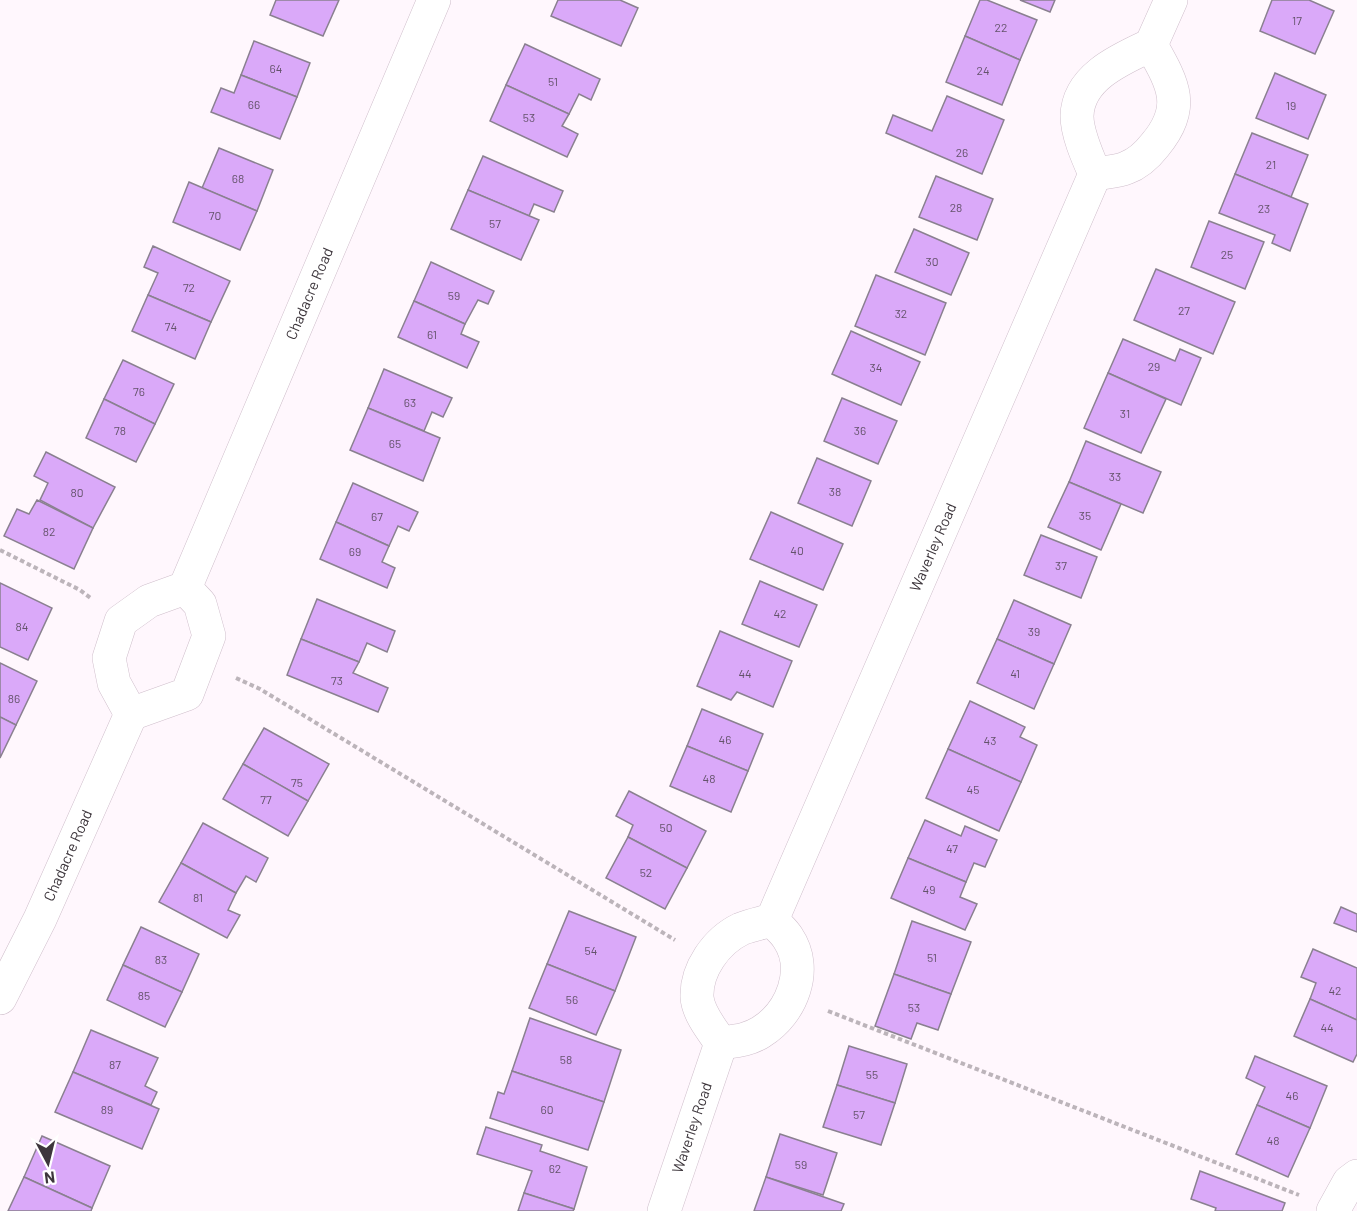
<svg xmlns="http://www.w3.org/2000/svg" width="1357" height="1211" font-family="Barlow,sans-serif">
	<style>
		.building { fill: #daa9f9; stroke: #8a8090; stroke-width: 1.5 }
		.lines { fill: none; stroke-linecap: round; stroke-linejoin: round }
		.minor-casing { stroke: #d0bfcc; stroke-width: 34 }
		.path { stroke: #bcb4ba; stroke-width: 4; stroke-dasharray: 4.5 3; stroke-linecap: butt }
		.minor { stroke: #fff; stroke-width: 33 }
		.labels { text-anchor: middle; stroke-width: 6; stroke-linejoin: round; paint-order: stroke }
		.number-label { font-size: 12px; fill: #64536b }
		.street-label { font-size: 15px; fill: #3d363c; stroke: #fff }
	</style>
	<rect width="100%" height="100%" fill="#fff7fd"/>
	<g class="building">
		<polygon points="276,0 339,0 323,36 270,15"/>
		<polygon points="558,0 620,0 638,8 621,46 551,16"/>
		<polygon points="980,0 987,0 1037,20 1020,60 965,36"/>
		<polygon points="1020,0 1055,0 1050,12"/>
		<polygon points="1272,0 1309,0 1334,11 1315,54 1260,31"/>
		<polygon points="965,36 1020,60 1002,105 946,82"/>
		<polygon points="254,41 310,63 297,97 241,75"/>
		<polygon points="525,44 600,79 591,100 579,94 569,114 506,85"/>
		<polygon points="1275,73 1326,95 1308,139 1256,118"/>
		<polygon points="241,75 297,97 280,139 211,112 221,88 234,93"/>
		<polygon points="506,85 569,114 562,126 578,134 567,157 490,121"/>
		<polygon points="947,96 1004,120 982,174 886,133 893,115 932,131"/>
		<polygon points="1252,133 1308,155 1291,197 1235,174"/>
		<polygon points="219,148 273,170 257,211 202,188"/>
		<polygon points="483,156 563,191 554,212 534,204 529,216 468,190"/>
		<polygon points="1235,174 1308,204 1290,251 1272,243 1275,235 1219,213"/>
		<polygon points="936,176 993,199 977,240 919,217"/>
		<polygon points="189,182 257,211 240,250 173,222"/>
		<polygon points="468,190 539,220 521,260 451,229"/>
		<polygon points="1209,221 1264,242 1245,289 1191,267"/>
		<polygon points="914,229 969,253 951,295 895,272"/>
		<polygon points="153,246 230,281 211,322 148,295 158,273 144,267"/>
		<polygon points="431,262 494,291 488,304 478,300 465,324 414,301"/>
		<polygon points="1156,269 1235,302 1213,354 1134,320"/>
		<polygon points="876,275 946,303 925,355 855,326"/>
		<polygon points="148,295 211,322 195,359 132,331"/>
		<polygon points="414,301 465,324 461,334 479,342 467,368 398,337"/>
		<polygon points="851,331 920,362 901,405 832,374"/>
		<polygon points="1123,339 1175,361 1180,349 1201,358 1181,405 1108,373"/>
		<polygon points="123,360 174,384 155,424 104,399"/>
		<polygon points="384,369 452,398 443,417 432,412 424,431 368,408"/>
		<polygon points="1108,373 1166,399 1141,453 1084,428"/>
		<polygon points="842,398 897,421 878,464 824,441"/>
		<polygon points="104,399 155,424 136,462 86,438"/>
		<polygon points="368,408 440,438 423,481 350,450"/>
		<polygon points="1086,441 1161,472 1143,513 1069,482"/>
		<polygon points="46,452 115,487 93,528 40,500 48,483 34,476"/>
		<polygon points="817,458 871,481 852,526 798,503"/>
		<polygon points="1069,482 1121,504 1101,550 1048,527"/>
		<polygon points="353,483 418,512 409,531 398,526 389,546 336,522"/>
		<polygon points="37,500 93,528 74,569 4,536 17,509 29,514"/>
		<polygon points="771,512 843,544 823,590 750,559"/>
		<polygon points="336,522 389,546 382,562 395,568 387,588 320,559"/>
		<polygon points="1041,535 1097,557 1081,598 1024,575"/>
		<polygon points="760,581 817,605 799,647 742,624"/>
		<polygon points="0,583 52,608 28,660 0,647"/>
		<polygon points="317,599 395,631 387,652 367,643 359,662 301,639"/>
		<polygon points="1014,600 1071,625 1054,664 997,639"/>
		<polygon points="720,631 792,661 773,707 737,692 731,700 697,686"/>
		<polygon points="301,639 359,662 353,673 388,688 378,712 287,675"/>
		<polygon points="997,639 1054,664 1034,709 977,683"/>
		<polygon points="0,663 37,681 16,725 0,717"/>
		<polygon points="970,701 1025,727 1020,737 1037,745 1021,782 948,749"/>
		<polygon points="702,709 763,734 748,771 687,746"/>
		<polygon points="0,717 16,725 0,758"/>
		<polygon points="264,728 329,764 308,801 243,764"/>
		<polygon points="687,746 748,771 731,812 670,786"/>
		<polygon points="948,749 1021,782 999,831 926,798"/>
		<polygon points="243,764 308,801 288,836 223,799"/>
		<polygon points="629,791 706,831 687,868 628,837 633,825 616,816"/>
		<polygon points="925,820 961,836 965,826 997,840 985,867 974,863 966,882 908,858"/>
		<polygon points="203,823 268,858 256,882 246,876 236,893 181,863"/>
		<polygon points="628,837 687,868 665,909 606,878"/>
		<polygon points="908,858 966,882 960,897 977,904 965,930 891,898"/>
		<polygon points="181,863 236,893 228,910 240,915 227,938 159,902"/>
		<polygon points="1341,907 1357,914 1357,932 1334,923"/>
		<polygon points="569,911 636,937 615,991 547,964"/>
		<polygon points="912,921 971,942 951,994 894,974"/>
		<polygon points="141,927 199,954 182,992 123,965"/>
		<polygon points="1313,949 1357,968 1357,1020 1310,999 1316,983 1301,977"/>
		<polygon points="547,964 615,991 596,1035 529,1008"/>
		<polygon points="123,965 182,992 165,1027 107,1000"/>
		<polygon points="894,974 951,994 938,1030 917,1023 911,1039 875,1026"/>
		<polygon points="1310,999 1357,1020 1357,1054 1353,1062 1294,1036"/>
		<polygon points="530,1018 621,1050 604,1102 512,1071"/>
		<polygon points="91,1030 158,1058 145,1086 157,1092 151,1105 73,1072"/>
		<polygon points="849,1046 907,1064 895,1103 837,1085"/>
		<polygon points="1255,1056 1327,1086 1310,1128 1257,1105 1265,1087 1246,1078"/>
		<polygon points="512,1071 604,1102 588,1150 490,1118 498,1092 504,1094"/>
		<polygon points="73,1072 159,1109 142,1149 55,1112"/>
		<polygon points="837,1085 895,1103 881,1145 823,1127"/>
		<polygon points="1257,1105 1310,1128 1288,1177 1236,1154"/>
		<polygon points="486,1127 542,1145 540,1151 587,1167 574,1209 524,1193 532,1171 477,1154"/>
		<polygon points="780,1134 837,1153 823,1195 766,1177"/>
		<polygon points="42,1136 110,1166 92,1208 24,1177"/>
		<polygon points="1200,1171 1285,1203 1282,1211 1215,1211 1216,1208 1191,1199"/>
		<polygon points="24,1177 92,1208 91,1211 8,1211"/>
		<polygon points="766,1177 844,1204 841,1211 754,1211"/>
		<polygon points="524,1193 574,1209 573,1211 518,1211"/>
	</g>
	<g class="lines">
		<g class="minor-casing">
			<g id="minor">
				<path d="M 1095,174 C 1105,172 1117,172 1126,168 C 1137,164 1148,154 1155,145 C 1187,107 1173,84 1151,45"/>
				<path id="s1" d="M 131,714 L 114,683 L 109,658 L 121,621 L 149,601 L 185,588 L 434,0"/>
				<path id="s2" d="M 0,998 L 40,919 L 131,714 L 187,694 L 209,636 L 200,604 L 185,588"/>
				<path id="s3" d="M 721,1043 C 712,1030 698,1013 697,997 C 696,970 716,941 741,929 C 750,925 762,923 772,920 L 1095,174 C 1088,158 1077,134 1077,116 C 1078,77 1121,59 1151,45 L 1171,0"/>
				<path d="M 721,1043 C 735,1041 749,1040 761,1032 C 792,1013 809,969 788,938 C 784,931 777,926 772,920"/>
				<path id="s4" d="M 664,1211 L 721,1043"/>
				<polyline points="1333,1211 1349,1182 1357,1176"/>
			</g>
		</g>
		<g class="path">
			<polyline points="0,550 80,590 92,599"/>
			<polyline points="236,678 260,689 675,940"/>
			<polyline points="828,1011 1299,1195"/>
		</g>
		<use href="#minor" class="minor"/>
	</g>
	<g class="labels">
		<g class="number-label">
			<text x="1297" y="25">17</text>
			<text x="1001" y="32">22</text>
			<text x="276" y="73">64</text>
			<text x="983" y="75">24</text>
			<text x="553" y="86">51</text>
			<text x="254" y="109">66</text>
			<text x="1291" y="110">19</text>
			<text x="529" y="122">53</text>
			<text x="962" y="157">26</text>
			<text x="1271" y="169">21</text>
			<text x="238" y="183">68</text>
			<text x="956" y="212">28</text>
			<text x="1264" y="213">23</text>
			<text x="215" y="220">70</text>
			<text x="495" y="228">57</text>
			<text x="1227" y="259">25</text>
			<text x="932" y="266">30</text>
			<text x="189" y="292">72</text>
			<text x="454" y="300">59</text>
			<text x="1184" y="315">27</text>
			<text x="901" y="318">32</text>
			<text x="171" y="331">74</text>
			<text x="432" y="339">61</text>
			<text x="1154" y="371">29</text>
			<text x="876" y="372">34</text>
			<text x="139" y="396">76</text>
			<text x="410" y="407">63</text>
			<text x="1125" y="418">31</text>
			<text x="120" y="435">78</text>
			<text x="860" y="435">36</text>
			<text x="395" y="448">65</text>
			<text x="1115" y="481">33</text>
			<text x="835" y="496">38</text>
			<text x="77" y="497">80</text>
			<text x="1085" y="520">35</text>
			<text x="377" y="521">67</text>
			<text x="49" y="536">82</text>
			<text x="797" y="555">40</text>
			<text x="355" y="556">69</text>
			<text x="1061" y="570">37</text>
			<text x="780" y="618">42</text>
			<text x="22" y="631">84</text>
			<text x="1034" y="636">39</text>
			<text x="745" y="678">44</text>
			<text x="1015" y="678">41</text>
			<text x="337" y="685">73</text>
			<text x="14" y="703">86</text>
			<text x="725" y="744">46</text>
			<text x="990" y="745">43</text>
			<text x="709" y="783">48</text>
			<text x="297" y="787">75</text>
			<text x="973" y="794">45</text>
			<text x="266" y="804">77</text>
			<text x="666" y="832">50</text>
			<text x="952" y="853">47</text>
			<text x="646" y="877">52</text>
			<text x="929" y="894">49</text>
			<text x="198" y="902">81</text>
			<text x="591" y="955">54</text>
			<text x="932" y="962">51</text>
			<text x="161" y="964">83</text>
			<text x="1335" y="995">42</text>
			<text x="144" y="1000">85</text>
			<text x="572" y="1004">56</text>
			<text x="914" y="1012">53</text>
			<text x="1327" y="1032">44</text>
			<text x="566" y="1064">58</text>
			<text x="115" y="1069">87</text>
			<text x="872" y="1079">55</text>
			<text x="1292" y="1100">46</text>
			<text x="107" y="1114">89</text>
			<text x="547" y="1114">60</text>
			<text x="859" y="1119">57</text>
			<text x="1273" y="1145">48</text>
			<text x="801" y="1169">59</text>
			<text x="555" y="1173">62</text>
		</g>
		<g class="street-label">
			<text dy="5" stroke="none"><textPath href="#s1" startOffset="492">Chadacre Road</textPath></text>
			<text dy="5" stroke="none"><textPath href="#s3" startOffset="576">Waverley Road</textPath></text>
			<text dy="5" stroke="none"><textPath href="#s2" startOffset="158">Chadacre Road</textPath></text>
			<text dy="5" stroke="none"><textPath href="#s4" startOffset="88">Waverley Road</textPath></text>
		</g>
	</g>
	<g transform="translate(48 1163) rotate(173)" stroke="#ffffff" stroke-width="4.5" paint-order="stroke">
	<path d="M0-4.5L10 22L0 15L-10 22Z" fill="#3d363c"/>
	<text y="-9" font-size="16" font-weight="bold" text-anchor="middle" fill="#3d363c">N</text>
	</g>
</svg>
